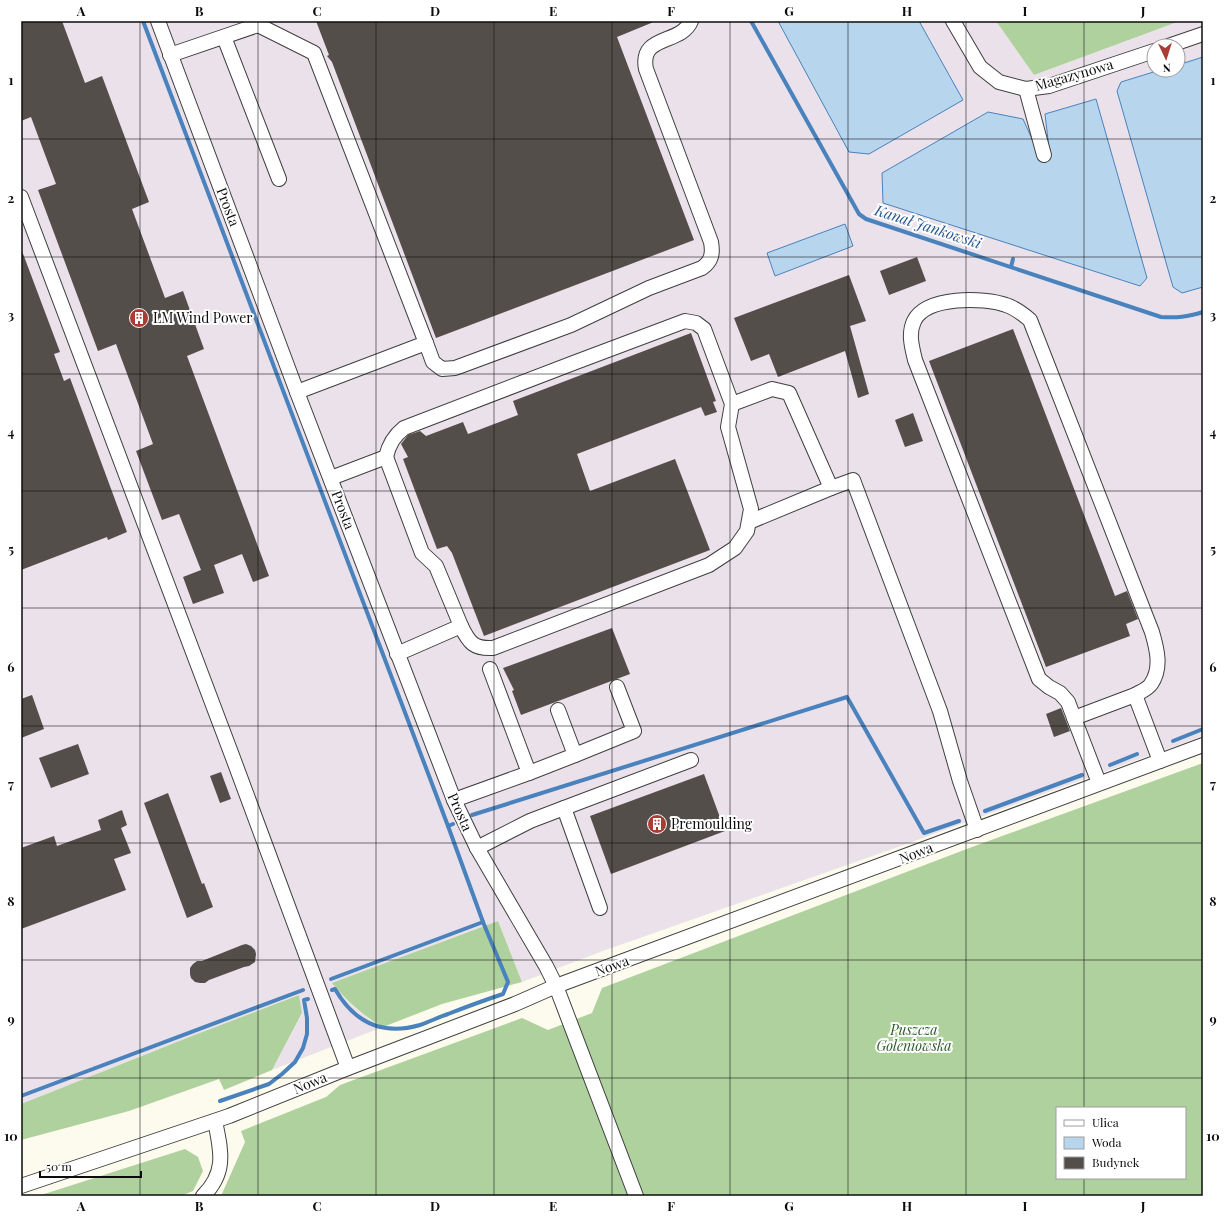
<svg xmlns="http://www.w3.org/2000/svg" width="1224" height="1217" font-family="'Playfair Display',serif">
	<style>
		.industrial { fill: #eae1ea; fill-rule: evenodd }
		.forest { fill: #afd19d; fill-rule: evenodd }
		.water { fill: #b8d5ee; stroke: #4982bc }
		.lines { fill: none; stroke-linecap: round; stroke-linejoin: round }
		.stream { stroke: #4982bc; stroke-width: 4 }
		.building { fill: #534e4a }
		.minor-casing { stroke: #3f3f3f; stroke-width: 16 }
		.minor { stroke: #fff; stroke-width: 14 }
		.grid { fill: none; stroke: #0c0c0c; stroke-width: 1; stroke-opacity: 0.55 }
		.labels { text-anchor: middle; stroke-width: 4; stroke-linejoin: round; paint-order: stroke }
		.street-label { font-size: 14px; fill: #0c0c0c; stroke: #fff }
		.poi-label { font-size: 14px; fill: #0c0c0c; stroke: #fff; text-anchor: start }
		.park-label { font-size: 14px; font-style: italic; fill: #2b5b25; stroke: #fff }
		.water-label { font-size: 15px; font-style: italic; fill: #26568e; stroke: #fff }
		.neatline { fill: none; stroke: #0c0c0c; stroke-width: 1.5 }
		.grid-label { font-size: 13px; text-anchor: middle; font-weight: bold; fill: #0c0c0c }
	</style>
	<rect width="100%" height="100%" fill="#fdfbed"/>
	<path class="industrial" d="M 21,21 L 996,21 L 1034,75 L 1180,21 L 1203,21 L 1203,736 L 898,847 L 600,952 L 522,982 L 498,921 L 333,983 L 343,996 L 354,1007 L 369,1019 L 383,1027 L 272,1070 L 302,1014 L 299,995 L 192,1036 L 21,1104 ZM 1154,46 L 1178,46 L 1178,70 L 1154,70 Z"/>
	<g class="forest">
		<polygon points="996,21 1180,21 1034,75"/>
		<path d="M 1203,763 L 1203,1196 L 221,1196 L 245,1142 L 241,1131 L 326,1097 L 340,1085 L 522,1018 L 548,1030 L 592,1013 L 602,988 L 972,847 ZM 1057,1108 L 1185,1108 L 1185,1178 L 1057,1178 Z"/>
		<path d="M 498,921 L 522,982 L 442,1004 L 383,1027 C 363,1016 347,1001 332,983 Z"/>
		<polygon points="299,995 302,1013 272,1070 224,1090 219,1079 129,1111 21,1140 21,1104 192,1036"/>
		<polygon points="185,1149 198,1157 203,1171 193,1191 181,1196 38,1196"/>
	</g>
	<g class="water">
		<polygon points="778,21 919,21 963,100 869,154 849,152"/>
		<polygon points="1203,57 1203,287 1182,293 1173,287 1117,91 1121,82 1160,70 1178,70 1178,65"/>
		<polygon points="1096,99 1147,278 1140,286 883,203 882,173 988,112 1023,119 1041,159 1050,157 1045,114"/>
		<polygon points="845,224 853,246 775,276 767,253"/>
	</g>
	<g class="lines">
		<g class="stream">
			<polyline points="143,21 448,826"/>
			<path d="M 751,21 L 859,214 L 866,219 L 1161,317 C 1177,318 1187,317 1203,312"/>
			<polyline points="1011,267 1013,259"/>
			<polyline points="1173,741 1203,729"/>
			<polyline points="1110,765 1137,754"/>
			<polyline points="985,811 1082,775"/>
			<polyline points="472,815 847,697 924,833 959,821"/>
			<polyline points="331,979 483,922"/>
			<path d="M 332,990 L 335,989 C 354,1022 382,1036 420,1025 C 429,1022 439,1017 448,1014 C 466,1007 485,1000 503,994 L 508,982 L 483,922 L 448,826 L 453,824"/>
			<polyline points="21,1096 303,990"/>
			<polyline points="220,1101 269,1084 282,1074 295,1062 303,1048 307,1034 307,1018 304,1000 308,999"/>
		</g>
	</g>
	<g class="building">
		<polygon points="21,21 62,21 85,83 102,76 149,202 132,209 165,298 183,291 204,349 187,356 269,576 253,582 242,554 214,565 224,593 193,604 183,577 201,570 179,514 162,520 136,451 153,444 116,344 98,351 38,190 56,184 31,117 21,121"/>
		<polygon points="316,21 656,21 617,37 694,240 436,338 332,62 327,56 329,55"/>
		<polygon points="21,251 22,251 60,352 54,354 64,381 70,378 127,532 108,540 107,537 21,570"/>
		<polygon points="917,257 926,281 889,295 880,271"/>
		<polygon points="849,275 866,321 850,326 869,394 858,398 845,351 778,377 769,354 751,361 734,318"/>
		<polygon points="1013,329 1115,596 1127,591 1138,619 1126,624 1130,636 1046,667 929,361"/>
		<polygon points="691,333 716,401 713,402 717,412 705,416 701,407 577,454 590,491 675,459 710,550 484,636 452,553 447,546 437,549 403,459 408,457 401,444 408,435 420,431 426,436 463,422 468,434 518,415 513,401"/>
		<polygon points="913,413 923,441 905,447 895,420"/>
		<polygon points="612,628 630,674 521,715 512,691 514,690 503,668"/>
		<polygon points="32,695 44,729 21,738 21,699"/>
		<polygon points="1061,708 1070,731 1054,737 1046,714"/>
		<polygon points="78,744 89,774 51,788 39,758"/>
		<polygon points="221,772 231,799 220,803 210,776"/>
		<polygon points="704,774 725,831 611,874 590,816"/>
		<polygon points="168,793 202,884 204,883 213,907 187,918 144,803"/>
		<polygon points="122,810 127,825 121,828 131,853 114,859 126,890 21,929 21,848 54,836 57,846 101,830 98,820"/>
		<polygon points="246,944 251,946 255,950 256,954 255,962 249,966 244,967 209,980 205,983 200,983 195,982 191,978 190,974 190,968 193,964 197,961 202,961 242,945"/>
	</g>
	<g class="lines">
		<g class="minor-casing">
			<g id="minor">
				<polyline points="158,21 297,392 454,800 477,848 546,966 556,986 636,1196"/>
				<polyline points="256,21 258,25 314,53 426,343 297,392"/>
				<polyline points="953,21 980,67 999,82 1026,89 1049,86 1154,51"/>
				<polyline points="224,37 279,179"/>
				<polyline points="1168,46 1203,34"/>
				<polyline points="170,55 258,25"/>
				<polyline points="1026,89 1044,155"/>
				<polyline points="21,197 233,758 348,1068"/>
				<path d="M 426,343 L 433,362 L 442,369 L 455,368 L 571,325 L 649,288 L 702,268 C 712,261 713,253 711,242 L 646,69 C 639,34 681,45 691,21"/>
				<polyline points="732,404 772,389 789,393 831,488 853,480 940,711 960,781 977,830"/>
				<path d="M 386,457 C 389,444 394,436 404,428 L 576,362 L 685,321 L 696,323 L 704,329 L 732,404 L 728,427 L 751,509 L 747,531 L 735,548 L 709,565 L 493,648 C 474,649 469,643 461,626"/>
				<polyline points="331,478 386,457 422,553 436,566 461,626 397,654"/>
				<polyline points="749,522 831,488"/>
				<path d="M 1074,718 L 1068,702 L 1060,693 L 1049,687 L 1039,679 L 915,360 C 912,347 908,334 914,321 C 926,296 984,297 1006,305 C 1015,308 1023,314 1030,320 L 1152,632 C 1157,649 1162,668 1151,684 C 1148,689 1140,692 1135,695"/>
				<polyline points="575,755 634,731 617,687"/>
				<polyline points="529,773 575,755 558,710"/>
				<polyline points="1099,783 1074,718 1135,695 1160,761"/>
				<polyline points="454,800 529,773 490,669"/>
				<polyline points="564,808 600,908"/>
				<polyline points="477,848 530,821 564,808 691,760"/>
				<polyline points="21,1186 229,1116 348,1068 515,1004 556,986 1203,745"/>
				<path d="M 203,1196 C 227,1172 221,1151 215,1121"/>
			</g>
		</g>
		<use href="#minor" class="minor"/>
	</g>
	<path class="grid" d="M 140,21 L 140,1196M 258,21 L 258,1196M 376,21 L 376,1196M 494,21 L 494,1196M 612,21 L 612,1196M 730,21 L 730,1196M 848,21 L 848,1196M 966,21 L 966,1196M 1084,21 L 1084,1108M 21,139 L 1203,139M 21,257 L 1203,257M 21,374 L 1203,374M 21,491 L 1203,491M 21,608 L 1203,608M 21,726 L 1203,726M 21,843 L 1203,843M 21,960 L 1203,960M 21,1078 L 1203,1078M 1084,1178 L 1084,1196"/>
	<defs>
		<g id="building-disc" transform="scale(1)"><circle r="9.5" fill="#aa3c36" stroke="#fff"/><path d="M-4-6H4V6H1V3H-1V6H-4ZM-2.5-4.3h1.7v1.8h-1.7ZM.8-4.3h1.7v1.8H.8ZM-2.5-1h1.7V.8h-1.7ZM.8-1h1.7V.8H.8Z" fill="#fff"/></g>
	</defs>
	<g fill-rule="evenodd">
		<use href="#building-disc" x="139" y="318"/>
		<use href="#building-disc" x="657" y="824"/>
	</g>
	<g class="labels">
		<g class="street-label">
			<text transform="translate(1074 75) rotate(-16)" y="5">Magazynowa</text>
			<text transform="translate(228 207) rotate(69)" y="5">Prosta</text>
			<text transform="translate(343 510) rotate(69)" y="5">Prosta</text>
			<text transform="translate(460 812) rotate(66)" y="5">Prosta</text>
			<text transform="translate(916 853) rotate(-21)" y="5">Nowa</text>
			<text transform="translate(612 966) rotate(-20)" y="5">Nowa</text>
			<text transform="translate(310 1083) rotate(-22)" y="5">Nowa</text>
		</g>
		<g class="poi-label">
			<text x="153" y="323">LM Wind Power</text>
			<text x="671" y="829">Premoulding</text>
		</g>
		<g class="park-label">
			<text x="914" y="1035">Puszcza<tspan x="914" dy="16">Goleniowska</tspan></text>
		</g>
		<g class="water-label">
			<text transform="translate(928 227) rotate(18)" y="5">Kanał Jankowski</text>
		</g>
	</g>
	<rect width="1224" height="1217" fill="none" stroke="#ffffff" stroke-width="44"/>
	<rect x="1056" y="1107" width="130" height="72" fill="#ffffff" stroke="#9e9e9e"/>
	<rect x="1064" y="1120" width="20" height="6" fill="#ffffff" stroke="#9e9e9e"/>
	<text x="1092" y="1127" font-size="12" fill="#0c0c0c">Ulica</text>
	<rect x="1064" y="1137" width="20" height="12" fill="#b8d5ee" stroke="#9e9e9e"/>
	<text x="1092" y="1147" font-size="12" fill="#0c0c0c">Woda</text>
	<rect x="1064" y="1157" width="20" height="12" fill="#534e4a" stroke="#9e9e9e"/>
	<text x="1092" y="1167" font-size="12" fill="#0c0c0c">Budynek</text>
	<g transform="translate(1166 58) rotate(176)"><circle r="19" fill="#ffffff" stroke="#9e9e9e"/>
	<path d="M0-3L7 15L0 10L-7 15Z" fill="#aa3c36"/>
	<text y="-6" font-size="11" font-weight="bold" text-anchor="middle" fill="#0c0c0c">N</text>
	</g>
	<path d="M40 1171v6h101v-6" fill="none" stroke="#0c0c0c" stroke-width="2"/>
	<text x="46" y="1171" font-size="12" fill="#0c0c0c" stroke="#ffffff" stroke-width="3" paint-order="stroke">50 m</text>
	<rect x="22" y="22" width="1180" height="1173" class="neatline"/>
	<g class="grid-label">
		<text x="81" y="16">A</text>
		<text x="199" y="16">B</text>
		<text x="317" y="16">C</text>
		<text x="435" y="16">D</text>
		<text x="553" y="16">E</text>
		<text x="671" y="16">F</text>
		<text x="789" y="16">G</text>
		<text x="907" y="16">H</text>
		<text x="1025" y="16">I</text>
		<text x="1143" y="16">J</text>
		<text x="11" y="85">1</text>
		<text x="1213" y="85">1</text>
		<text x="11" y="203">2</text>
		<text x="1213" y="203">2</text>
		<text x="11" y="320">3</text>
		<text x="1213" y="320">3</text>
		<text x="11" y="437">4</text>
		<text x="1213" y="437">4</text>
		<text x="11" y="554">5</text>
		<text x="1213" y="554">5</text>
		<text x="11" y="672">6</text>
		<text x="1213" y="672">6</text>
		<text x="11" y="789">7</text>
		<text x="1213" y="789">7</text>
		<text x="11" y="906">8</text>
		<text x="1213" y="906">8</text>
		<text x="11" y="1024">9</text>
		<text x="1213" y="1024">9</text>
		<text x="11" y="1141">10</text>
		<text x="1213" y="1141">10</text>
		<text x="81" y="1211">A</text>
		<text x="199" y="1211">B</text>
		<text x="317" y="1211">C</text>
		<text x="435" y="1211">D</text>
		<text x="553" y="1211">E</text>
		<text x="671" y="1211">F</text>
		<text x="789" y="1211">G</text>
		<text x="907" y="1211">H</text>
		<text x="1025" y="1211">I</text>
		<text x="1143" y="1211">J</text>
	</g>
</svg>
